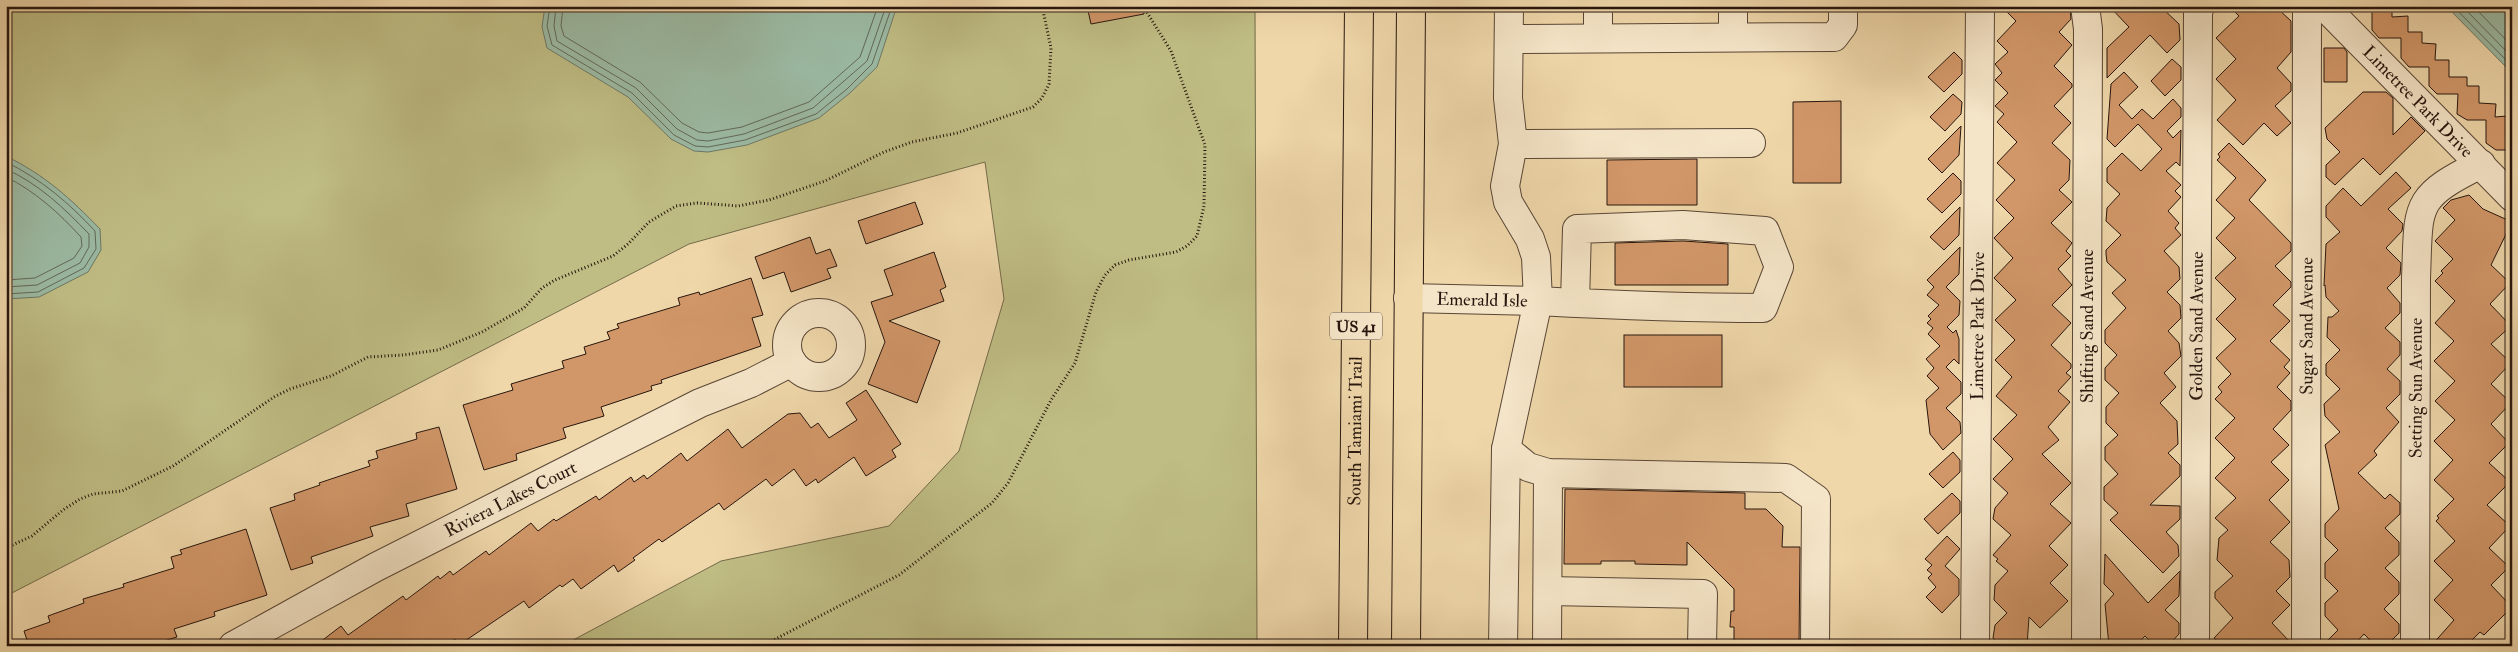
<svg xmlns="http://www.w3.org/2000/svg" width="2518" height="652" font-family="'IM FELL Double Pica',serif">
	<style>
		.green { fill: #bfbd84; stroke: #736a49 }
		.water { fill: #9bbaa3; stroke: #6d7867 }
		.lines { fill: none; stroke-linecap: round; stroke-linejoin: round }
		.shore { stroke: #616858; stroke-width: 1 }
		.building { fill: #d29769; stroke: #27160e }
		.minor-casing { stroke: #594635; stroke-width: 30 }
		.major-casing { stroke: #27160e; stroke-width: 30 }
		.path { stroke: #27160e; stroke-width: 3; stroke-dasharray: 1 2.5; stroke-linecap: butt }
		.minor { stroke: #f5e5c8; stroke-width: 28 }
		.major { stroke: #efd7aa; stroke-width: 28 }
		.labels { text-anchor: middle; stroke-width: 4; stroke-linejoin: round; paint-order: stroke }
		.shield { fill: #f5e5c8; stroke: #655446; stroke-width: 1 }
		.shield-label { font-size: 16px; font-weight: bold; fill: #27160e }
		.street-label { font-size: 18px; fill: #27160e; stroke: #f5e5c8 }
	</style>
	<rect width="100%" height="100%" fill="#efd7aa"/>
	<filter id="stains"><feTurbulence type="fractalNoise" baseFrequency=".004" numOctaves="4"/><feColorMatrix values="0 0 0 0 .2 0 0 0 0 .09 0 0 0 0 .02 0 0 0 .5 -.17"/></filter>
	<radialGradient id="worn" r=".72"><stop offset=".6" stop-color="#630" stop-opacity="0"/><stop offset="1" stop-color="#630" stop-opacity=".3"/></radialGradient>
	<polygon class="green" points="6,6 1255,6 1257,646 562,646 721,561 889,526 959,451 1004,299 985,162 689,244 6,596"/>
	<g class="water">
		<polygon points="545,6 897,6 877,67 850,93 819,118 747,145 708,152 694,151 671,139 628,97 547,48 542,27"/>
		<polygon points="2446,6 2512,6 2512,73"/>
		<path d="M 6,156 C 46,176 70,198 100,229 L 101,250 L 88,272 L 39,297 L 6,299 Z"/>
	</g>
	<g class="lines">
		<g class="shore">
			<polyline points="550,6 547,26 552,45 632,93 674,135 695,146 708,147 745,140 816,114 847,89 872,64 892,6"/>
			<polyline points="556,6 554,26 557,41 636,88 677,129 697,140 708,141 744,134 813,108 867,61 886,6"/>
			<polyline points="563,6 561,26 564,36 640,82 682,123 699,132 708,133 742,127 809,102 860,57 878,6"/>
			<polyline points="2453,6 2512,66"/>
			<polyline points="2462,6 2512,57"/>
			<polyline points="2473,6 2512,46"/>
			<path d="M 6,162 C 41,179 69,203 95,231 L 96,249 L 84,268 L 38,292 L 6,294"/>
			<path d="M 6,169 C 39,184 64,208 89,234 L 89,247 L 80,263 L 37,285 L 6,287"/>
			<path d="M 6,177 C 35,191 59,213 81,237 L 82,246 L 74,258 L 35,278 L 6,280"/>
		</g>
	</g>
	<g class="building">
		<polygon points="1087,6 1143,6 1144,14 1091,24"/>
		<polygon points="2001,6 2070,6 2071,19 2059,32 2072,45 2054,66 2072,84 2072,87 2054,106 2071,123 2052,143 2070,160 2069,180 2059,190 2072,202 2051,223 2072,243 2066,251 2071,256 2058,269 2072,285 2052,305 2071,323 2051,345 2071,364 2071,368 2066,373 2071,377 2058,391 2070,402 2048,427 2059,440 2042,454 2071,483 2050,504 2071,523 2049,546 2068,565 2050,583 2068,601 2040,628 2029,617 2027,646 2000,646 1993,638 1995,625 2007,613 1994,600 1995,585 2008,571 1996,561 1998,559 1993,555 2011,535 1993,519 1995,508 2008,493 1993,479 2013,459 1993,439 2017,415 1996,396 2012,377 1995,360 2015,340 1995,320 2016,300 1994,278 2013,258 1994,238 2014,218 1996,200 2015,180 1997,163 2017,142 1997,122 2004,114 1995,106 2008,93 1995,80 2002,73 1995,64 2008,52 1997,41 2016,21"/>
		<polygon points="2109,6 2160,6 2179,24 2180,40 2167,53 2150,35 2107,78 2107,48 2129,27"/>
		<polygon points="2229,6 2275,6 2291,21 2291,52 2277,68 2291,83 2291,91 2275,106 2291,123 2277,136 2264,123 2243,145 2217,120 2236,100 2216,79 2236,59 2216,38 2239,16"/>
		<polygon points="2372,6 2392,6 2392,17 2408,16 2408,32 2422,32 2422,43 2436,44 2435,60 2449,60 2449,77 2467,77 2467,86 2479,86 2479,103 2496,104 2495,117 2507,116 2507,150 2496,150 2486,143 2486,120 2467,120 2457,114 2458,94 2437,94 2429,86 2429,67 2409,67 2401,58 2401,38 2379,38 2372,30"/>
		<polygon points="2324,48 2344,48 2347,52 2347,82 2324,82"/>
		<polygon points="1954,52 1962,60 1962,74 1944,92 1928,77"/>
		<polygon points="2172,59 2181,67 2181,80 2165,96 2151,81"/>
		<polygon points="2124,72 2138,87 2119,105 2132,119 2142,109 2153,119 2173,99 2181,108 2181,117 2167,131 2173,138 2181,130 2180,166 2176,162 2166,171 2181,185 2175,191 2181,197 2168,211 2179,223 2175,228 2181,235 2164,251 2179,267 2180,279 2167,292 2180,305 2181,318 2168,331 2179,343 2181,356 2164,373 2176,387 2160,403 2177,421 2178,444 2168,453 2180,465 2180,476 2150,505 2180,506 2180,519 2166,532 2178,545 2179,556 2163,573 2110,520 2118,513 2104,500 2104,487 2118,474 2105,460 2105,447 2118,435 2106,423 2106,407 2119,393 2105,380 2105,368 2117,355 2105,343 2105,330 2126,308 2112,293 2126,280 2107,262 2106,254 2106,250 2121,235 2106,221 2107,208 2120,194 2107,182 2107,168 2122,153 2141,171 2162,149 2138,124 2115,147 2107,139 2111,84"/>
		<polygon points="2363,92 2386,92 2393,98 2393,135 2411,117 2425,131 2380,175 2363,158 2335,185 2326,177 2326,165 2340,152 2327,139 2325,128"/>
		<polygon points="1953,94 1962,102 1961,114 1945,131 1930,117"/>
		<polygon points="1841,101 1841,183 1793,183 1793,102"/>
		<polygon points="1961,126 1959,155 1942,173 1928,159"/>
		<polygon points="2229,143 2266,180 2249,200 2291,243 2291,251 2275,266 2291,282 2291,287 2273,305 2290,321 2270,341 2290,360 2284,367 2290,373 2277,387 2291,401 2291,410 2273,429 2289,445 2271,462 2289,480 2269,500 2290,522 2270,542 2289,560 2290,577 2276,591 2290,605 2272,623 2290,642 2290,646 2223,646 2214,638 2233,618 2215,598 2215,592 2233,576 2217,560 2219,538 2228,530 2215,518 2236,498 2215,478 2235,458 2215,438 2235,418 2215,399 2222,392 2218,387 2231,374 2216,358 2236,339 2216,319 2236,299 2215,278 2236,258 2216,238 2235,218 2216,200 2236,178 2217,160 2220,157 2218,154"/>
		<polygon points="1697,159 1697,205 1607,205 1607,160"/>
		<polygon points="2396,172 2411,188 2388,209 2403,224 2402,231 2386,248 2401,263 2400,275 2387,288 2400,303 2400,313 2385,328 2400,342 2400,355 2387,369 2400,381 2400,394 2386,408 2399,422 2374,451 2377,455 2358,473 2385,499 2390,494 2400,503 2400,514 2385,528 2399,542 2399,555 2385,568 2399,582 2399,594 2384,609 2399,624 2399,633 2386,646 2376,646 2364,634 2353,646 2322,646 2338,630 2325,616 2325,603 2338,591 2325,578 2325,563 2338,550 2325,537 2325,524 2339,509 2325,445 2340,432 2325,416 2324,404 2340,389 2326,375 2326,364 2340,350 2327,337 2328,317 2332,317 2339,311 2326,297 2325,285 2324,286 2326,244 2340,232 2326,217 2326,206 2343,188 2361,206"/>
		<polygon points="1953,173 1961,181 1961,194 1942,213 1927,199"/>
		<polygon points="2469,195 2483,209 2512,222 2491,265 2510,283 2490,304 2511,326 2491,344 2511,363 2491,384 2511,403 2491,424 2509,443 2489,463 2510,482 2487,505 2510,526 2489,548 2509,567 2491,585 2512,607 2484,635 2480,632 2466,646 2431,646 2454,620 2434,600 2453,580 2434,561 2455,541 2436,521 2439,518 2437,516 2454,499 2434,480 2453,460 2434,441 2455,420 2435,401 2455,381 2434,361 2454,341 2435,323 2455,301 2435,281 2443,273 2441,271 2453,259 2435,241 2455,220 2443,208 2451,200"/>
		<polygon points="915,202 923,224 866,244 858,221"/>
		<polygon points="1960,207 1959,235 1944,250 1930,237"/>
		<polygon points="810,237 816,254 830,249 837,266 827,269 831,278 791,292 784,272 763,279 755,257"/>
		<polygon points="1683,241 1728,244 1728,285 1615,285 1615,243"/>
		<polygon points="1960,247 1959,274 1946,287 1960,301 1959,315 1947,327 1953,333 1956,330 1959,339 1959,364 1954,359 1946,367 1961,382 1961,394 1946,408 1960,422 1961,433 1943,450 1930,434 1926,400 1939,388 1927,376 1934,368 1926,359 1940,346 1928,334 1933,328 1927,323 1931,319 1928,316 1939,305 1927,295 1934,287 1927,280"/>
		<polygon points="934,252 946,287 940,290 944,301 889,321 940,341 917,403 868,384 885,342 871,302 893,295 884,270"/>
		<polygon points="751,278 763,315 752,318 761,346 661,380 662,383 651,386 652,390 601,407 604,416 563,428 566,438 516,454 517,460 484,470 463,405 513,390 511,384 564,368 562,361 586,354 584,347 610,339 607,332 619,328 617,324 680,305 678,298 699,292 700,295"/>
		<rect x="1624" y="335" width="98" height="52"/>
		<polygon points="866,390 901,444 892,450 896,457 866,476 854,457 818,483 816,479 806,486 794,469 772,486 766,479 724,510 719,503 662,542 659,539 633,558 635,560 618,572 614,565 581,589 573,579 562,587 560,585 529,608 524,601 459,645 455,639 445,646 315,646 341,626 348,635 403,596 406,600 438,576 440,579 450,571 453,575 486,551 489,555 531,523 538,531 554,519 556,521 596,496 599,500 631,477 634,482 644,475 647,479 681,453 687,461 728,429 742,448 788,414 800,413 811,428 818,423 829,438 857,420 846,403"/>
		<polygon points="439,427 457,489 406,504 409,516 370,527 373,536 311,557 313,563 291,570 270,508 295,500 294,494 320,485 319,483 370,466 368,461 378,458 376,451 417,439 416,433"/>
		<polygon points="1953,452 1960,460 1960,472 1943,488 1929,474"/>
		<polygon points="1565,489 1745,493 1745,509 1766,509 1783,526 1782,547 1800,547 1799,646 1734,646 1734,627 1730,627 1731,611 1734,611 1734,589 1687,542 1687,565 1635,564 1635,561 1601,561 1601,564 1564,564"/>
		<polygon points="1952,493 1960,501 1960,513 1938,534 1924,519"/>
		<polygon points="246,529 267,595 214,612 215,616 174,629 177,637 147,646 29,646 24,631 50,622 48,616 84,603 83,599 124,587 123,584 174,568 171,557 182,554 180,550"/>
		<polygon points="1947,536 1960,549 1945,566 1959,579 1959,595 1942,613 1926,597 1936,587 1928,578 1932,574 1927,570 1932,565 1925,559"/>
		<polygon points="2105,554 2148,603 2180,571 2179,596 2165,610 2179,623 2179,634 2168,646 2155,646 2145,636 2135,646 2109,646 2105,604 2114,594 2104,584"/>
	</g>
	<g class="lines">
		<g class="minor-casing">
			<g id="minor">
				<polyline points="1598,6 1598,38"/>
				<polyline points="1733,6 1733,37"/>
				<polyline points="2085,6 2088,29 2086,646"/>
				<path id="s1" d="M 2324,6 L 2512,197"/>
				<polyline points="1509,39 1834,37 1843,25 1843,6"/>
				<polyline points="1513,144 1751,143"/>
				<path id="s2" d="M 1408,298 L 1538,301 L 1536,257 L 1530,239 L 1508,202 L 1505,186 L 1513,144 L 1508,98 L 1509,6"/>
				<circle cx="819" cy="345" r="32"/>
				<polyline points="1506,449 1528,467 1548,473 1786,478 1816,499 1815,646"/>
				<polyline points="1548,591 1703,594 1702,646"/>
				<path id="s3" d="M 233,646 L 376,567 L 700,403 L 751,383 L 792,362"/>
				<path d="M 1503,646 L 1506,449 L 1538,301 C 1613,305 1688,308 1763,308 L 1779,267 L 1765,231 L 1683,225 L 1577,229 L 1575,303"/>
				<polyline points="1547,646 1548,473"/>
				<path id="s4" d="M 1975,646 L 1980,6"/>
				<path id="s5" d="M 2195,646 L 2198,13 L 2200,6"/>
				<path id="s6" d="M 2306,646 L 2307,6"/>
				<path id="s7" d="M 2415,646 L 2416,278 C 2419,205 2412,198 2481,164"/>
			</g>
		</g>
		<g class="major-casing">
			<g id="major">
				<path id="s8" d="M 1353,646 L 1359,6"/>
				<polyline points="1406,646 1411,6"/>
			</g>
		</g>
		<g class="path">
			<polyline points="6,548 32,536 63,510 80,499 93,494 122,491 173,466 274,397 290,389 331,376 368,357 403,355 438,350 482,332 524,308 542,288 555,280 613,256 628,244 649,222 676,206 697,203 738,206 769,200 825,181 884,152 912,142 957,133 1033,107 1042,98 1049,84 1051,48 1042,6"/>
			<polyline points="762,646 899,575 992,503 1008,483 1051,400 1075,363 1096,292 1105,275 1115,265 1129,260 1176,252 1187,246 1197,236 1204,206 1205,145 1171,51 1143,6"/>
		</g>
		<use href="#minor" class="minor"/>
		<use href="#major" class="major"/>
	</g>
	<g class="labels">
		<rect class="shield" x="1330" y="312.5" width="52" height="27" rx="4"/>
		<g class="shield-label">
			<text x="1356" y="332">US 41</text>
		</g>
		<g class="street-label">
			<text dy="6" stroke="none"><textPath href="#s1" startOffset="134">Limetree Park Drive</textPath></text>
			<text dy="6" stroke="none"><textPath href="#s2" startOffset="74">Emerald Isle</textPath></text>
			<text dy="6" stroke="none"><textPath href="#s4" startOffset="320">Limetree Park Drive</textPath></text>
			<text transform="translate(2087 326) rotate(-90)" y="6">Shifting Sand Avenue</text>
			<text dy="6" stroke="none"><textPath href="#s5" startOffset="320">Golden Sand Avenue</textPath></text>
			<text dy="6" stroke="none"><textPath href="#s6" startOffset="320">Sugar Sand Avenue</textPath></text>
			<text dy="6" stroke="none"><textPath href="#s7" startOffset="258">Setting Sun Avenue</textPath></text>
			<text dy="6" stroke="none"><textPath href="#s8" startOffset="215">South Tamiami Trail</textPath></text>
			<text dy="6" stroke="none"><textPath href="#s3" startOffset="314">Riviera Lakes Court</textPath></text>
		</g>
	</g>
	<rect width="2518" height="652" fill="none" stroke="#efd7aa" stroke-width="25"/>
	<rect x="8" y="8" width="2503" height="637" fill="none" stroke="#27160e" stroke-width="2.5"/>
	<rect x="12" y="12" width="2493" height="627" fill="none" stroke="#27160e"/>
	<rect width="100%" height="100%" filter="url(#stains)"/>
	<rect width="100%" height="100%" fill="url(#worn)"/>
</svg>
